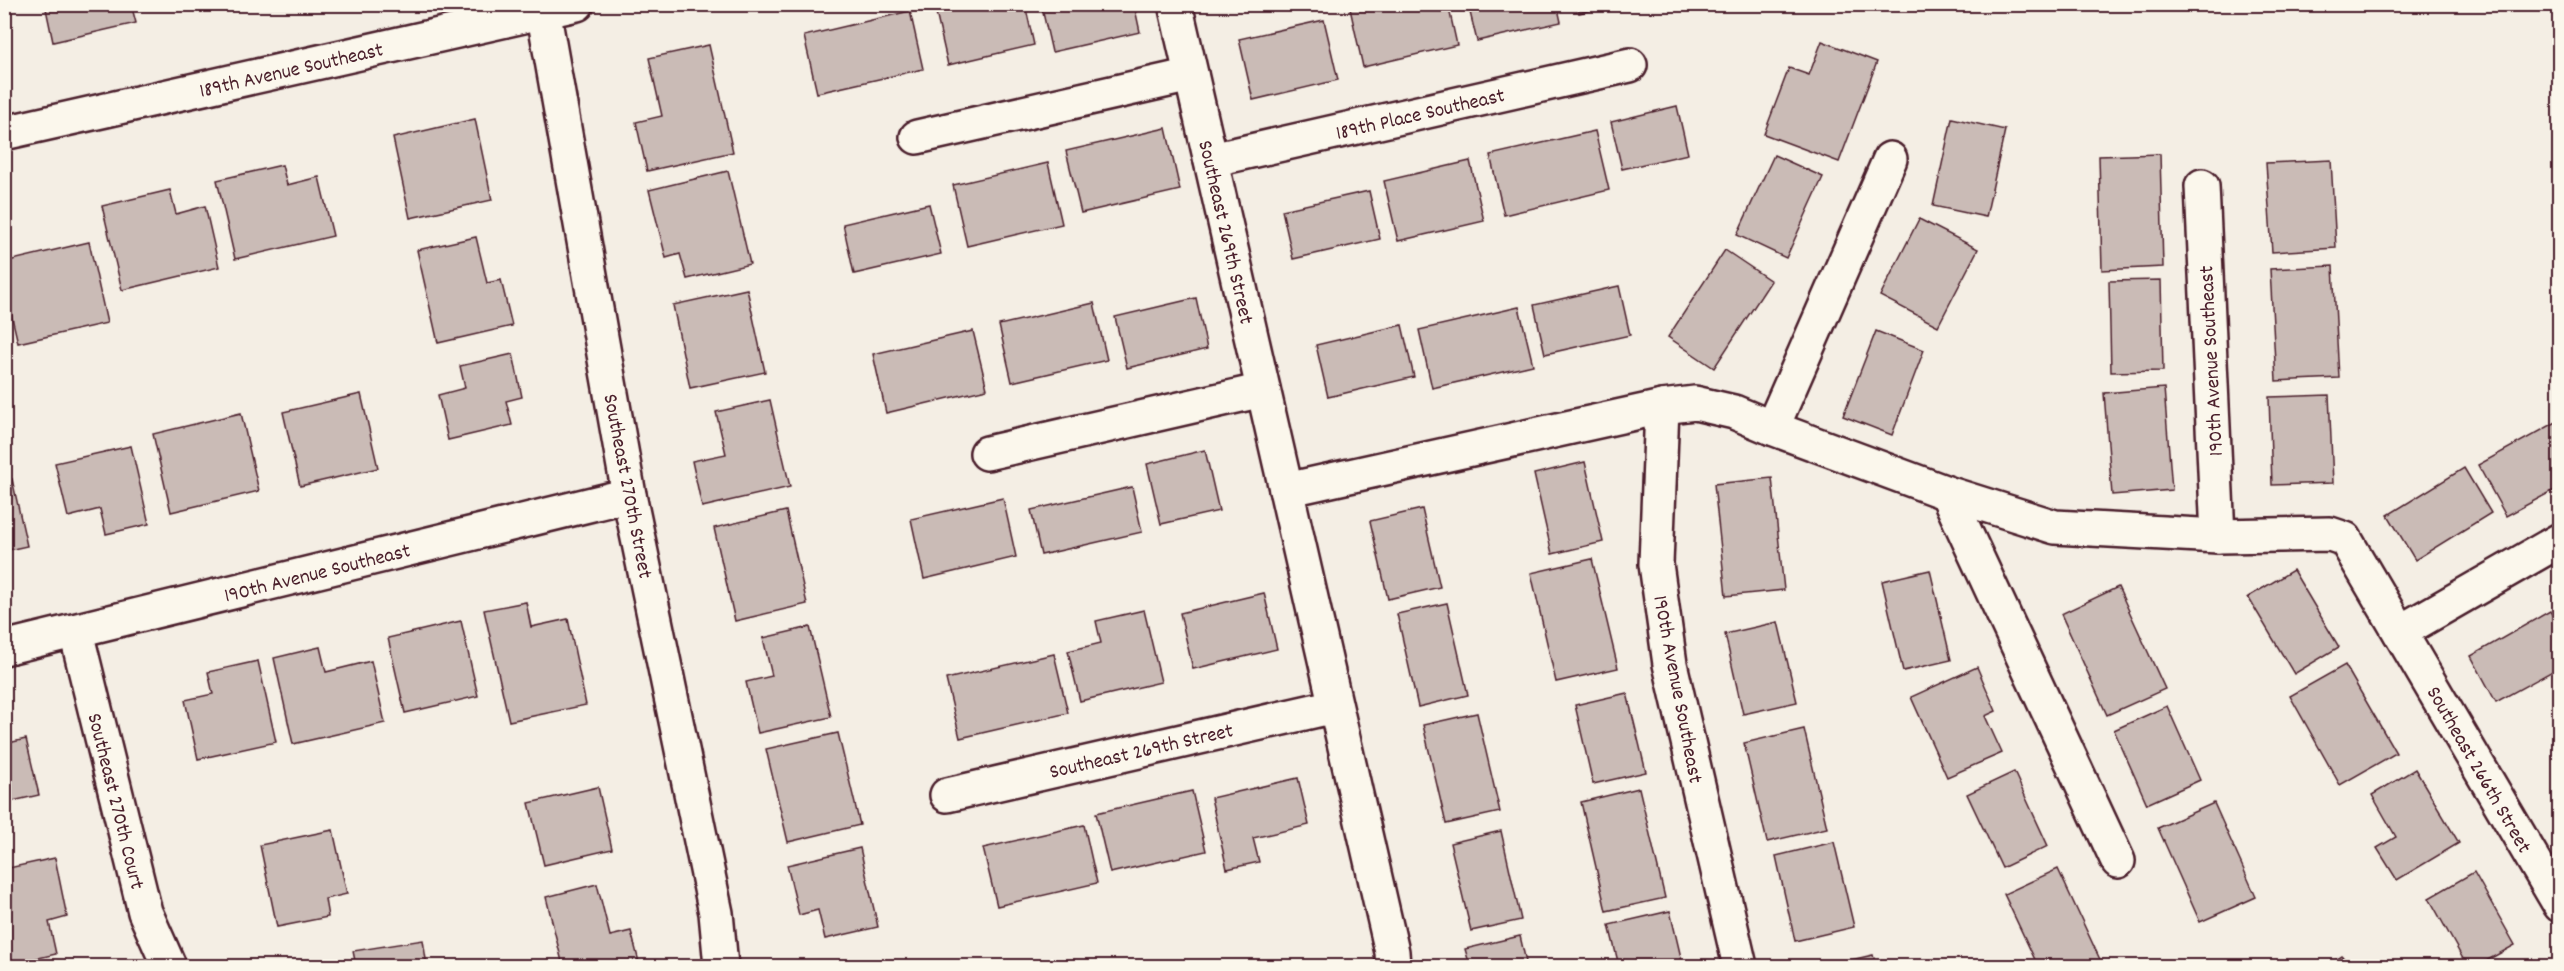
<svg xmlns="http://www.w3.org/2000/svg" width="2564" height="971" font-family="Dekko,sans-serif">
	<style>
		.building { fill: #cabbb6; stroke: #4a1f2b; stroke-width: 1.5 }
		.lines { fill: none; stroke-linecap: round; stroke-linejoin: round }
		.minor-casing { stroke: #4a1f2b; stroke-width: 38 }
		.minor { stroke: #fbf7ec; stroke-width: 33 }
		.labels { text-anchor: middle; stroke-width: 5; stroke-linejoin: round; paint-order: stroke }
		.street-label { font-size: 21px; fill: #4a1f2b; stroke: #fbf7ec }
	</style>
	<rect width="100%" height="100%" fill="#f4eee4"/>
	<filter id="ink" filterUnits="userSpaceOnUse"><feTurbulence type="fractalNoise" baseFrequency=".0167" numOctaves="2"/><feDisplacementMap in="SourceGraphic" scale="12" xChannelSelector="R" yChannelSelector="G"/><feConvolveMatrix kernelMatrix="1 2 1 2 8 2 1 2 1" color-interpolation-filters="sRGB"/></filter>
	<g filter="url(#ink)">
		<g class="building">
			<polygon points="45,4 131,4 136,23 53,42"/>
			<polygon points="934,4 1025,4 1034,45 948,65"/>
			<polygon points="1041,4 1134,4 1140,32 1052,52"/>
			<polygon points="1349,4 1448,4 1457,45 1363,67"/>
			<polygon points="1468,4 1557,4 1561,22 1477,41"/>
			<polygon points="1577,4 1618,4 1579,13"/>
			<polygon points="910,11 923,69 817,93 804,36"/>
			<polygon points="1324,20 1338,80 1253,100 1239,39"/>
			<polygon points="1822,41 1877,62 1839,162 1764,134 1789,68 1809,75"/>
			<polygon points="709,45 733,152 647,171 636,122 662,116 649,58"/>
			<polygon points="1677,106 1688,154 1622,169 1611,122"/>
			<polygon points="1952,118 2005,130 1986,217 1933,206"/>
			<polygon points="475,119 492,200 410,218 393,138"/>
			<polygon points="1166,128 1180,190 1081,213 1066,151"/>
			<polygon points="1595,131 1609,190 1504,215 1490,155"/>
			<polygon points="2160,154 2163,267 2102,270 2099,156"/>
			<polygon points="1774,155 1823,177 1786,258 1737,235"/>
			<polygon points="2331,160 2336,248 2272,252 2266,163"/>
			<polygon points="1470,161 1484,221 1398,241 1384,181"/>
			<polygon points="1048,163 1062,224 967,246 953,185"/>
			<polygon points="282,165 287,185 319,177 333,236 235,259 217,180"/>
			<polygon points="728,171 750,264 687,279 680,254 666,258 649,190"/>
			<polygon points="170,190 176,214 205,206 219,267 122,290 102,206"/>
			<polygon points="1369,191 1380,239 1293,259 1282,210"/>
			<polygon points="929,204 941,254 854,274 843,224"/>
			<polygon points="1919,219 1978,249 1938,326 1880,296"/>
			<polygon points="476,237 487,283 501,280 512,326 438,343 417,250"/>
			<polygon points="89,242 107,323 18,343 4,284 4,262"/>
			<polygon points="1725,250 1771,281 1714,368 1668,337"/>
			<polygon points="2333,266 2339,378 2276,381 2270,269"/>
			<polygon points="2161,280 2163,371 2111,372 2109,281"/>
			<polygon points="1619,286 1630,335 1545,354 1534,305"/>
			<polygon points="747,289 765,372 690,388 673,305"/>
			<polygon points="1196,298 1207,349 1127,368 1115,317"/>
			<polygon points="1094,303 1107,360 1012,382 999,325"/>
			<polygon points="1519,307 1533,365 1432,388 1419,330"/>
			<polygon points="1402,325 1414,377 1328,397 1316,345"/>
			<polygon points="973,331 987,389 886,413 873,354"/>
			<polygon points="1876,331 1924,350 1892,435 1843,416"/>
			<polygon points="513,354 522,397 506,401 512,425 448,440 438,395 465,388 460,366"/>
			<polygon points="2164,388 2172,490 2112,495 2104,393"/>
			<polygon points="361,394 378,468 300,486 283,412"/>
			<polygon points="2329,395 2333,483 2272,485 2269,397"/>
			<polygon points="770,400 790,487 702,507 692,461 726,454 716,412"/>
			<polygon points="241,413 259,491 171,512 153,434"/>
			<polygon points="2560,420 2560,487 2506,516 2478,465"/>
			<polygon points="131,446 149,524 106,534 100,509 68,517 55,463"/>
			<polygon points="1205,450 1219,511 1161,524 1147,464"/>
			<polygon points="1585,462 1603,542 1552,554 1534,474"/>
			<polygon points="2464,468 2491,513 2415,560 2388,515"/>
			<polygon points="1772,478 1784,590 1726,596 1714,484"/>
			<polygon points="12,479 27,546 4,551 4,481"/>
			<polygon points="1132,487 1142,532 1041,555 1031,510"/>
			<polygon points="1003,498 1016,557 924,579 911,519"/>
			<polygon points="1422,509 1440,587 1388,599 1370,521"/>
			<polygon points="786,511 807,604 735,621 714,528"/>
			<polygon points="1592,559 1618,668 1556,682 1531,573"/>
			<polygon points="1930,570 1951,660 1903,671 1882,581"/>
			<polygon points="2293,570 2339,647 2294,674 2248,597"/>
			<polygon points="2118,587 2165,689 2107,715 2061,614"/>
			<polygon points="1264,593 1277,649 1193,669 1180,613"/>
			<polygon points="526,602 531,627 568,619 586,705 509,721 484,610"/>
			<polygon points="1447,603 1468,695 1418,707 1397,614"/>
			<polygon points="1144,610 1161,682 1080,701 1068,651 1101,643 1096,621"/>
			<polygon points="2550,611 2560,629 2560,667 2496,702 2471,656"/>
			<polygon points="461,621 478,696 405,713 388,638"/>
			<polygon points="1778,622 1797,702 1743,714 1725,634"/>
			<polygon points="810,627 831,717 758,733 746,682 772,676 763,638"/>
			<polygon points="320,647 326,672 371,661 385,723 293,744 274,658"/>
			<polygon points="1054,654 1068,713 960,738 946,679"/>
			<polygon points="258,661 276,742 198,759 185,700 213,694 208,672"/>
			<polygon points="2345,665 2396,753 2340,785 2290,696"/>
			<polygon points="1977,667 1996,711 1985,716 2002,753 1947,777 1911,697"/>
			<polygon points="1627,693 1646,772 1593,784 1575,705"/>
			<polygon points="2167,706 2200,780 2147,804 2114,730"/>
			<polygon points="1477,713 1500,812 1446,824 1423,725"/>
			<polygon points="1804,729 1827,828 1767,842 1744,743"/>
			<polygon points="838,733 860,825 788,842 766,749"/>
			<polygon points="26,739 39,795 4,803 4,744"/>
			<polygon points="2415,769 2459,843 2397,880 2377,848 2396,837 2372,795"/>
			<polygon points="2014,772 2048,846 2002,868 1967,794"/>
			<polygon points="1298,778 1309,825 1253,838 1259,862 1227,869 1211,798"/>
			<polygon points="598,787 612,849 544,865 529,803"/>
			<polygon points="1639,788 1665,898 1606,911 1581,802"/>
			<polygon points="1192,791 1206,851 1110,873 1096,813"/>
			<polygon points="2214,803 2256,897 2200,922 2158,828"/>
			<polygon points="1084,825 1097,883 997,906 983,848"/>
			<polygon points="333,830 347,894 325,899 328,917 277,927 260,845"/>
			<polygon points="1501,831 1521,920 1471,931 1450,843"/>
			<polygon points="1834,842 1854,927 1795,941 1776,856"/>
			<polygon points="860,848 878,927 825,939 818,910 799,915 787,865"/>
			<polygon points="55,858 67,917 49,922 56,954 4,966 4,869"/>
			<polygon points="2058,869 2103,966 2038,966 2004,894"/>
			<polygon points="2474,872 2515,945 2477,966 2467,966 2429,898"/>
			<polygon points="597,884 610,936 631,931 640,966 563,966 546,897"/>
			<polygon points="1670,911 1683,966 1619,966 1609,925"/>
			<polygon points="1520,936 1527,966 1470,966 1465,949"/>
			<polygon points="423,940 427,966 356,966 353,951"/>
			<polygon points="1873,955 1876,966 1825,966"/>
			<polygon points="2342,956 2349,966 2326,966"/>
		</g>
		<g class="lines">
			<g class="minor-casing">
				<g id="minor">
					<polyline points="542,4 629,495 716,913 721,966"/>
					<polyline points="1175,4 1392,952 1393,966"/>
					<polyline points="4,133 577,4"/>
					<polyline points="917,137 1191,75"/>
					<polyline points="1211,160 1630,65"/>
					<polyline points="2202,186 2218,536"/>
					<polyline points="1662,407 1656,564 1670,664 1740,966"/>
					<polyline points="1772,428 1890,159"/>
					<polyline points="987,453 1263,390"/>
					<polyline points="1286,490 1662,407 1695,403 1734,412 1772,428 1947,493 2055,527 2218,536 2330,534 2345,539 2560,905"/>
					<polyline points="1947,493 2118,861"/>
					<polyline points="76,632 145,912 169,966"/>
					<polyline points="2400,632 2560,540"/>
					<polyline points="4,648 629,495"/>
					<polyline points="947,795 1335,706"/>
				</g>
			</g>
			<use href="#minor" class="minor"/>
		</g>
	</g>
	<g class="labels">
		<g class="street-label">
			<text transform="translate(291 69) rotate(-13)" y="7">189th Avenue Southeast</text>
			<text transform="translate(1420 113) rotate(-13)" y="7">189th Place Southeast</text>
			<text transform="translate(1227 232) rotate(77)" y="7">Southeast 269th Street</text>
			<text transform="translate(2210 361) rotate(-93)" y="7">190th Avenue Southeast</text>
			<text transform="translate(629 486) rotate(79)" y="7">Southeast 270th Street</text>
			<text transform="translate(317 572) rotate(-14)" y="7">190th Avenue Southeast</text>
			<text transform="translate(1679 689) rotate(79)" y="7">190th Avenue Southeast</text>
			<text transform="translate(1141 750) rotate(-13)" y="7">Southeast 269th Street</text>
			<text transform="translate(2480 769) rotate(60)" y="7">Southeast 266th Street</text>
			<text transform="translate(117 801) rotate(76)" y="7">Southeast 270th Court</text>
		</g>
	</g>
	<rect width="2564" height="971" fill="none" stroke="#fbf7ec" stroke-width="24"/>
	<rect x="12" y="12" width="2540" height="947" fill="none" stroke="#4a1f2b" stroke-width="2" filter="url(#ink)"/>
</svg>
